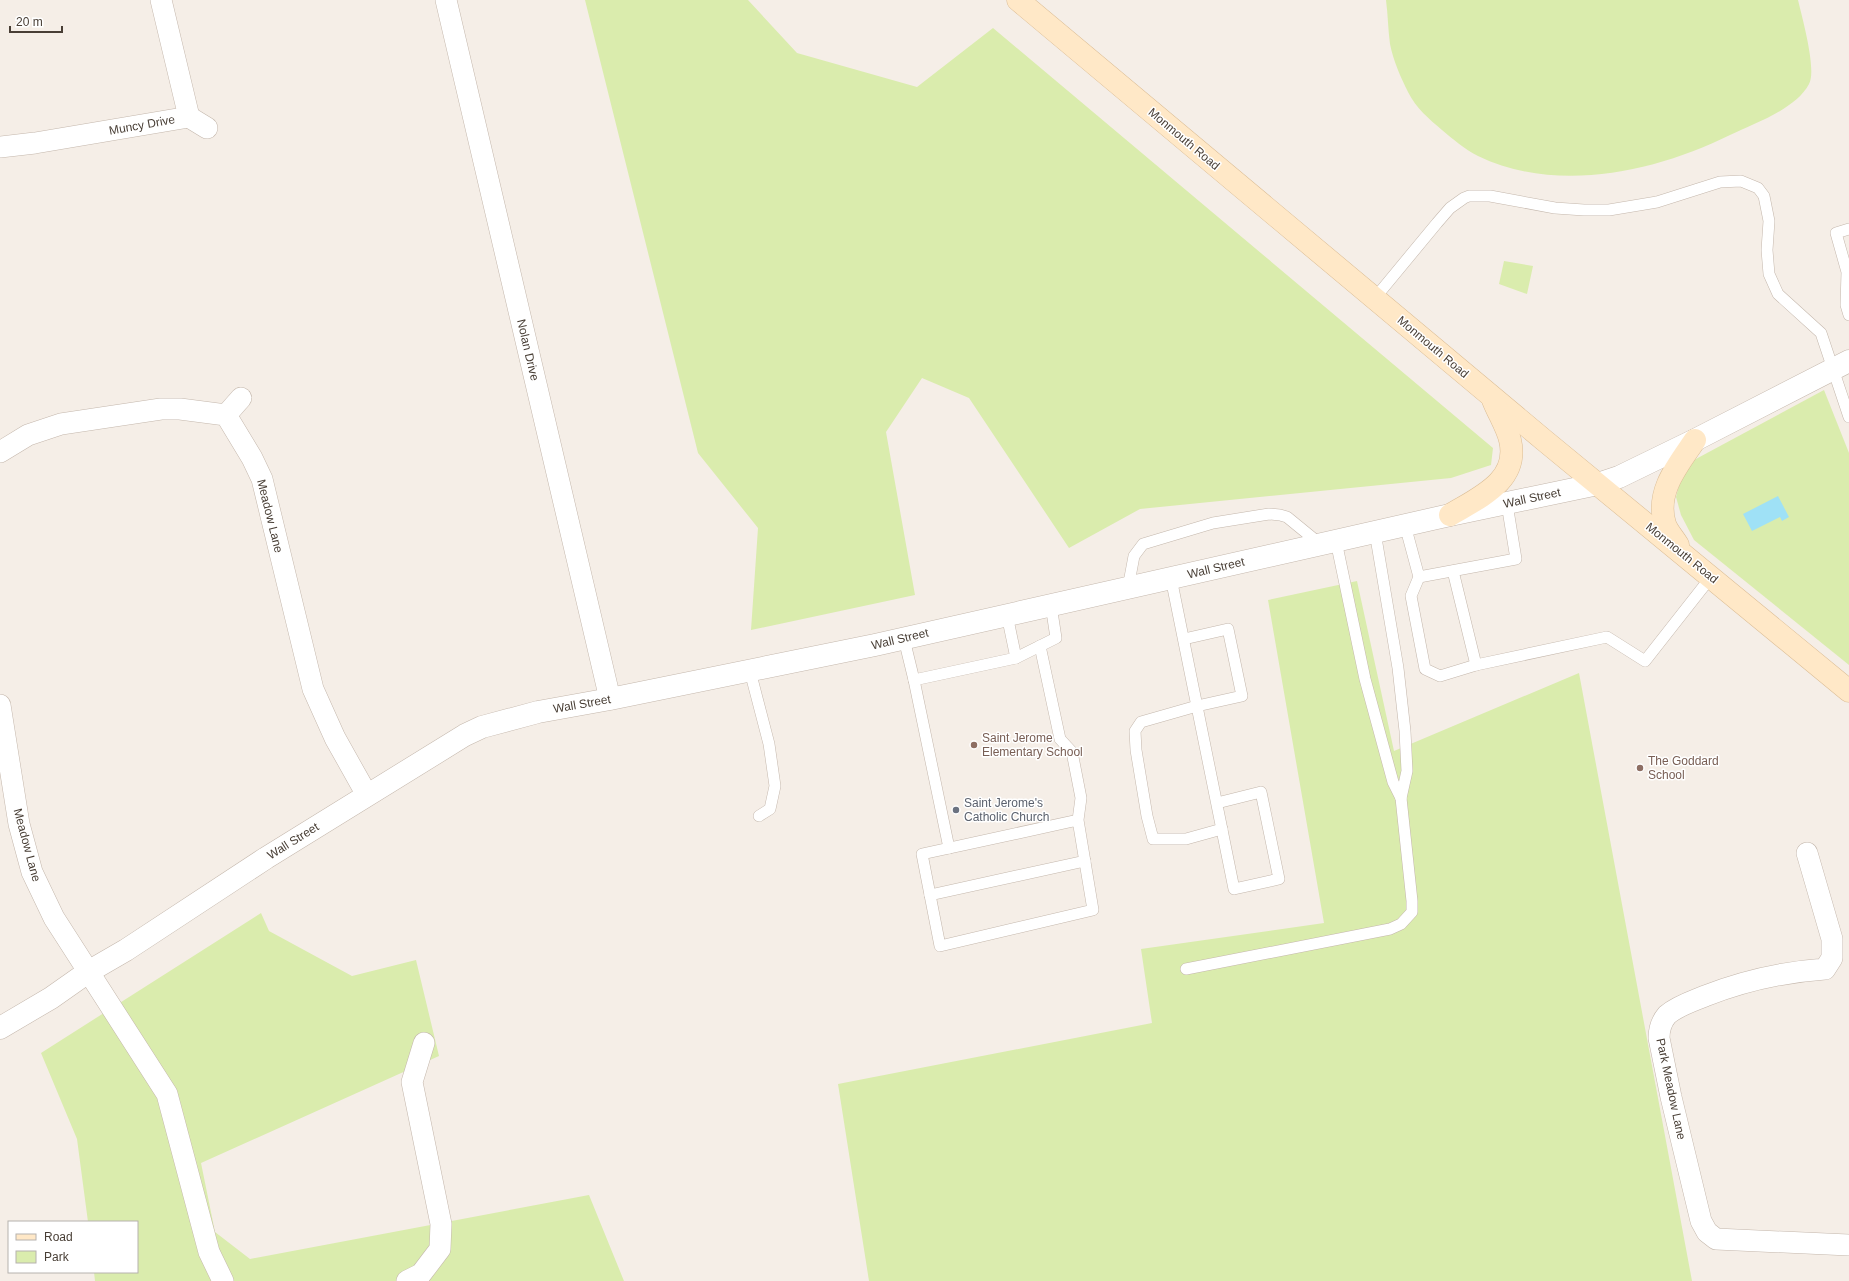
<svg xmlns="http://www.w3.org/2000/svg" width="1849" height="1281" font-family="Arial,sans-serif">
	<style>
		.green { fill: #daecad }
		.water { fill: #9fe1f6 }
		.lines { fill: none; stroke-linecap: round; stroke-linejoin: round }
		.service-casing { stroke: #c4b7ac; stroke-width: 12 }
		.minor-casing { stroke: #c4b7ac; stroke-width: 22 }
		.tertiary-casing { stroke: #c4b7ac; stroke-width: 23 }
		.secondary-casing { stroke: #dbbd95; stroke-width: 23 }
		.service { stroke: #fff; stroke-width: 11 }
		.minor { stroke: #fff; stroke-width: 21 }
		.tertiary { stroke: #fff; stroke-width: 22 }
		.secondary { stroke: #ffe8c7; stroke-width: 22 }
		.education-dot { fill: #8d6e63; stroke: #fff; stroke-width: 1.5 }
		.worship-dot { fill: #6b7280; stroke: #fff; stroke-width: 1.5 }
		.labels { text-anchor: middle; stroke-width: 3; stroke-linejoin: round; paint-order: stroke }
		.street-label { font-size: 12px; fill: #483e35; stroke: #fff }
		.education-label { font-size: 12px; fill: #785e54; stroke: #fff; text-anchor: start }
		.worship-label { font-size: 12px; fill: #5b616d; stroke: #fff; text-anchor: start }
	</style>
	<rect width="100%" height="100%" fill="#f5eee7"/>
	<g class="green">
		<polygon points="585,0 748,0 797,53 917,87 993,28 1493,448 1491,465 1451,478 1140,509 1069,548 969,398 922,378 886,432 915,595 751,630 758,528 698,453"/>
		<path d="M 1386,0 L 1798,0 C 1802,17 1817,70 1809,84 C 1796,109 1755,123 1730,135 C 1655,172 1557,194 1478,156 C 1464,149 1453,139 1442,130 C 1429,119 1416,108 1408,92 C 1401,78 1393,60 1390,44 C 1388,30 1388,15 1386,0 Z"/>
		<polygon points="1504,261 1533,266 1527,294 1499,284"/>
		<polygon points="1824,390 1849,453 1849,665 1694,540 1681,515 1676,497 1680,482 1694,460"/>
		<polygon points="1357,581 1394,751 1579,673 1692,1281 869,1281 838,1084 1152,1023 1141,949 1324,923 1268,600"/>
		<polygon points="261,913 269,931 352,976 416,960 439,1056 201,1163 215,1232 250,1259 589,1195 624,1281 95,1281 94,1272 137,1272 137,1222 88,1222 77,1139 41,1053"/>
	</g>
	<polygon class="water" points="1778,496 1789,517 1782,521 1780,517 1752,531 1743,514"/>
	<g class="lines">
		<g class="service-casing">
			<g id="service">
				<polyline points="1849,229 1836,233 1847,272 1846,305 1849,315"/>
				<polyline points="1375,298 1437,223 1450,208 1464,198 1469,196 1490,196 1555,208 1584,210 1609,210 1657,202 1720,182 1741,181 1758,188 1764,196 1769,221 1767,250 1769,274 1778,294 1821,333 1849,417"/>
				<polyline points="1405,525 1419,577 1516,559 1507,504"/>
				<polyline points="1336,541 1365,679 1393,782 1401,798 1407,771 1405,731 1398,668 1375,532"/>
				<polyline points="1453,571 1476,665 1607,637 1645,661 1711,577"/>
				<polyline points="1419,577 1411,596 1425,669 1440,676 1476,665"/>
				<polyline points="1171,578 1234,889 1279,879 1261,792 1217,803"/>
				<polyline points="1128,588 1134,556 1143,544 1213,523 1269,514 1280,515 1287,517 1320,544"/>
				<polyline points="904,639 914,680 1016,658 1007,615"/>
				<polyline points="1184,639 1228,629 1242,696 1197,706 1141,722 1135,731 1136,750 1147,816 1153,839 1186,839 1222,829"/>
				<polyline points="1040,646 1060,739 1072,752 1081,798 1078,820 1093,910 940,946 922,854 1078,820"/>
				<polyline points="1016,658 1056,638 1051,605"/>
				<polyline points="750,671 769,744 775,786 770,809 759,816"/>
				<polyline points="914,680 949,848"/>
				<polyline points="930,895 1085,861"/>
				<polyline points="1186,969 1390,929 1401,924 1412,912 1412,901 1401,798"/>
			</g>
		</g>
		<g class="minor-casing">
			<g id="minor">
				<polyline points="161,0 189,117"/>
				<polyline points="446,0 610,699"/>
				<polyline points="189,117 207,128"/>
				<polyline points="0,147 35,143 189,117"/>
				<polyline points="226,415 241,398"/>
				<polyline points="0,452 28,435 61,424 161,409 180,409 226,415 252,458 262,479 313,689 335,738 367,795"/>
				<polyline points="0,705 19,824 32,872 54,918 167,1094 209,1252 223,1281"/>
				<path d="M 1807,853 L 1832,939 L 1832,958 L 1825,969 C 1782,972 1746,980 1705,996 C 1693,1001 1677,1006 1667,1015 C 1661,1022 1659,1030 1659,1038 L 1671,1097 L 1701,1221 L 1707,1232 L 1716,1239 L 1849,1245"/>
				<polyline points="407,1281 421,1274 440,1249 441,1224 412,1082 424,1043"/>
			</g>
		</g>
		<g class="tertiary-casing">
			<polyline id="tertiary" points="0,1028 51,998 88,972 126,950 266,858 465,735 482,727 538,712 610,699 875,645 1450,515 1598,484 1619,477 1695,440 1849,361"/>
		</g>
		<g class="secondary-casing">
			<g id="secondary">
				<polyline points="1018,0 1545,441 1849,691"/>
				<path d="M 1450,515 C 1478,498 1520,481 1510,440 C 1507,427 1498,413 1493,400"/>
				<path d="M 1678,545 C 1674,538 1667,531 1665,524 C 1655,492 1678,465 1695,440"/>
			</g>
		</g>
		<use href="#service" class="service"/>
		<use href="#minor" class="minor"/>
		<use href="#tertiary" class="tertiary"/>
		<use href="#secondary" class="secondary"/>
	</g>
	<g class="education-dot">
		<circle cx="974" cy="745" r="4"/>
		<circle cx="1640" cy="768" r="4"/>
	</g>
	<circle class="worship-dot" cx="956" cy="810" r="4"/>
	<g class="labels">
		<g class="street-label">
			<text transform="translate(142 125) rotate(-10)" y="4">Muncy Drive</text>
			<text transform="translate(1184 139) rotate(40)" y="4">Monmouth Road</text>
			<text transform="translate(1433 347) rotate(40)" y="4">Monmouth Road</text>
			<text transform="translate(528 350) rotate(77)" y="4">Nolan Drive</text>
			<text transform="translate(1532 498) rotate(-12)" y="4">Wall Street</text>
			<text transform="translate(270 516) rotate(76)" y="4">Meadow Lane</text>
			<text transform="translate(1682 553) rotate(39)" y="4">Monmouth Road</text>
			<text transform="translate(1216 568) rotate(-13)" y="4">Wall Street</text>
			<text transform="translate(900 639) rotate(-13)" y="4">Wall Street</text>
			<text transform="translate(582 704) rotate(-10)" y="4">Wall Street</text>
			<text transform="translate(293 841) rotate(-32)" y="4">Wall Street</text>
			<text transform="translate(27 845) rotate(75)" y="4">Meadow Lane</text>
			<text transform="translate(1671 1089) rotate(78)" y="4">Park Meadow Lane</text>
		</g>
		<g class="education-label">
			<text x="982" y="742">Saint Jerome<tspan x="982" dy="14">Elementary School</tspan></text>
			<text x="1648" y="765">The Goddard<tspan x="1648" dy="14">School</tspan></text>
		</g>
		<g class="worship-label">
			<text x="964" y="807">Saint Jerome's<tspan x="964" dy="14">Catholic Church</tspan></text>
		</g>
	</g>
	<rect x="8" y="1221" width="130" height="52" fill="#ffffff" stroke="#b6b2ae"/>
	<rect x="16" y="1234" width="20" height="6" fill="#ffe8c7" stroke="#b6b2ae"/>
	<text x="44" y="1241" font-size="12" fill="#483e35">Road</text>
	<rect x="16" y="1251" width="20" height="12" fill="#daecad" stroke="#b6b2ae"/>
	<text x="44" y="1261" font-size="12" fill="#483e35">Park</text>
	<path d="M10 26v6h52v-6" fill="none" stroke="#483e35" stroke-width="2"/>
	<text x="16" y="26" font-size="12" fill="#483e35" stroke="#ffffff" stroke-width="3" paint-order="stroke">20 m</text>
</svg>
